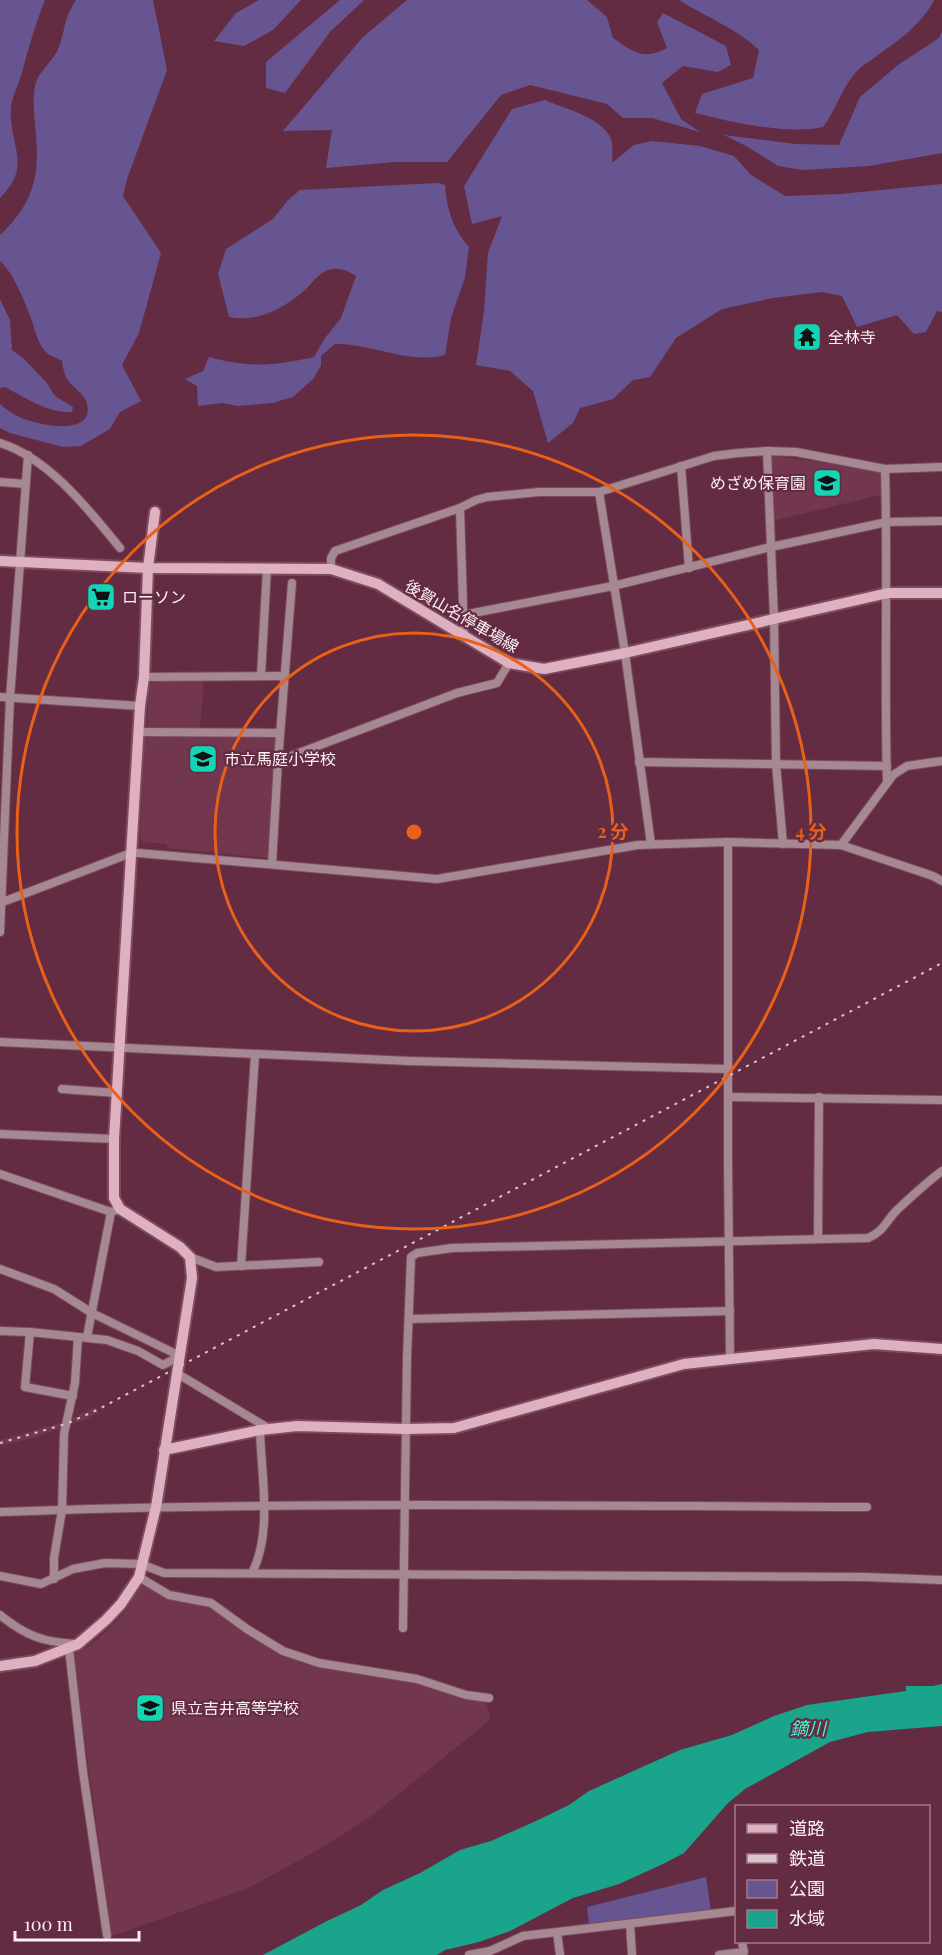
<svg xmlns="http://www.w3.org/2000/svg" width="942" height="1955" font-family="'Playfair Display','Noto Sans JP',serif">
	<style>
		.built { fill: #73364f }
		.green { fill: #675592 }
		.water { fill: #1aa48b }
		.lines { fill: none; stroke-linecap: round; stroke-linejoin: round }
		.street-casing { stroke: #7c4b5e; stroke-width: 10 }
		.secondary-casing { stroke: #7c4b5e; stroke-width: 14 }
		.street { stroke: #a68892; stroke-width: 8 }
		.secondary { stroke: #deb0c0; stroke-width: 10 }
		.rail { stroke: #dbc4cc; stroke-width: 2; stroke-dasharray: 3 6; stroke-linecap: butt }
		.ring { fill: none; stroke: #e96018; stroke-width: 3 }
		.labels { text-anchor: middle; stroke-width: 4.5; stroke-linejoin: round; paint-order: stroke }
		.poi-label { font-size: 16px; fill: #fdeff3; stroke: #632c42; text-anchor: start }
		.street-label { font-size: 16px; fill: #fdeff3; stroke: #632c42 }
		.water-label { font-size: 18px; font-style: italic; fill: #4af4d2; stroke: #632c42 }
		.centre { fill: #e96018; stroke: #632c42; stroke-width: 3 }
		.ring-label { font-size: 18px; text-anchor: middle; font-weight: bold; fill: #e96018; stroke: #632c42; stroke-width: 4.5; stroke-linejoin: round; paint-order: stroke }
	</style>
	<rect width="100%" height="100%" fill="#632c42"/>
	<g class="built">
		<polygon points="770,455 883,471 884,494 773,521"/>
		<polygon points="149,680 204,680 200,729 147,728"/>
		<polygon points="145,735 274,736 276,739 270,858 167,848 167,844 144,842 140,839"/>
		<polygon points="95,1407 98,1413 84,1420 33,1438 0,1446 0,1440 67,1421"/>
		<polygon points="142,1584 173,1600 213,1609 282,1653 418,1680 485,1700 490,1715 489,1721 370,1817 318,1850 246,1889 112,1936 73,1655 92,1644 112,1626 124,1613"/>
	</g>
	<g class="green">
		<path d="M 0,0 L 45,0 C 35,25 28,50 21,76 C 18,85 12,97 11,107 C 8,145 34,165 0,198 Z"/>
		<path d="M 76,0 L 153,0 L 167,70 L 127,179 L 123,196 L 161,253 L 139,333 L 122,365 L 141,401 L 120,412 L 110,429 L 81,446 L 63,447 L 10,433 L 0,428 L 0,404 C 5,408 10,412 15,415 C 31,424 95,439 87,404 C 85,394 73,388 67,379 C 64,374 63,367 62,361 C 57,358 50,356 46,352 C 37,343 35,329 31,318 C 24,300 14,274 0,261 L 0,235 C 31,206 40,179 36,136 C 35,119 32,103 35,86 C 38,71 54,61 59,47 C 66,28 63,20 76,0 Z"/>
		<polygon points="259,0 301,0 273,30 244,46 214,41 236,13"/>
		<polygon points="340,0 364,0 330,32 285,93 266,88 266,62"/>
		<path d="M 407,0 L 587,0 L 607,17 L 613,38 C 634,52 642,61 667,48 L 657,22 L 663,13 L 726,46 L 731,65 L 718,72 L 683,66 L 662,83 L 681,119 L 700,132 L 652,118 L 623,118 L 607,104 L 530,85 L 501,95 L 447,162 L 395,162 L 326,168 L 332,130 L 283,131 L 363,37 Z"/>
		<path d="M 679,0 L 934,0 C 922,24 899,40 878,55 C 871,61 862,65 856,72 C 841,89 836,110 823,127 C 785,135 732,122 695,113 L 702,94 L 753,78 L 759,50 C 736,28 706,17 679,0 Z"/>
		<polygon points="942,31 942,153 869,166 803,170 778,166 748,147 724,135 796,144 839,145 860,97 898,65 939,38"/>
		<path d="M 545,100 C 565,109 597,116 609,135 C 614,143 612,154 612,163 L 634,145 L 652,141 L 700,146 L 734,156 L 751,175 L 785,196 L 841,194 L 942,184 L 942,312 L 937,311 L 926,332 L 914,334 L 897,315 L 857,327 L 842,296 L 822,292 L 773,298 L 722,309 L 676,338 L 650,377 L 633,380 L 613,399 L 580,408 L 573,423 L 548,443 L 533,391 L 510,371 L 476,365 L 484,311 L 488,253 L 502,216 L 472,224 L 464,186 L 512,109 Z"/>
		<path d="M 437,183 L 445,185 C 447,210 453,229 469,247 L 465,277 L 451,318 L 445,355 C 409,365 371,343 335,344 L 321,356 L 321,366 L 313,379 L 293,397 L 272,403 L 238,406 L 222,403 L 198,406 L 197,386 L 185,379 L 203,371 L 209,357 C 251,368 272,366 314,357 L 325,338 L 341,318 L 356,276 C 347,270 337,266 326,271 C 318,274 311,284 305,290 C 284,308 258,323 229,317 L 218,274 L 226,249 L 273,219 L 288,200 L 300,190 Z"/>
		<path d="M 0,299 L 10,320 L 12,350 L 22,357 L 46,382 L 55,396 L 73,407 L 72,412 C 47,413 26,398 5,387 L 0,388 Z"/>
		<polygon points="706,1877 711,1911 589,1924 587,1907"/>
	</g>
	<polygon class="water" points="942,1684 942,1726 868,1732 830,1742 745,1789 728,1803 684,1853 663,1864 619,1884 573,1898 510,1931 479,1942 445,1950 437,1955 263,1955 325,1922 361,1905 383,1890 420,1873 460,1850 491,1841 536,1821 569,1805 589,1791 680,1750 732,1735 774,1716 807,1705 906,1691 906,1686 933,1686"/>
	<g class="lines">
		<g class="street-casing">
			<g id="street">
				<path d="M 0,443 C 49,458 89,510 120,548"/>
				<polyline points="767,451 774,618 776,764 783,844"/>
				<polyline points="681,466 689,568"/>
				<path d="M 885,469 C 888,573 884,678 887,782"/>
				<polyline points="0,482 25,484"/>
				<polyline points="599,492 625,653 651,844"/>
				<polyline points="460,508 464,637"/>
				<polyline points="331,569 331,558 335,551 460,508 476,500 487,497 539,492 599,492 714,456 738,453 767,451 796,452 885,469 942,467"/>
				<polyline points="463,615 613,586 771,547 887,522 942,521"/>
				<polyline points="261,676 267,568"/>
				<polyline points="144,677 285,676"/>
				<polyline points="0,697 140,706"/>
				<polyline points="139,732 280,733"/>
				<polyline points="278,761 457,693 497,683 509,663"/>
				<polyline points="639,762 887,766"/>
				<polyline points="728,842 728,1162 730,1359"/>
				<polyline points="841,845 893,775 907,766 942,761"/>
				<polyline points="272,864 278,761 292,583"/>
				<polyline points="0,903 131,853 138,853 437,879 638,845 728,842 841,845 933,876 942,881"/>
				<polyline points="0,932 10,698 28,455"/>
				<polyline points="0,1042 409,1061 728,1069"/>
				<polyline points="62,1089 117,1093"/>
				<polyline points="729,1097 942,1100"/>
				<polyline points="0,1134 114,1139"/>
				<polyline points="0,1174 111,1212"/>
				<polyline points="818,1239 819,1097"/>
				<polyline points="190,1257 216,1267 319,1262"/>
				<polyline points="241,1266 255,1055"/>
				<polyline points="0,1269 54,1289 92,1313 180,1356"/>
				<polyline points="409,1319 730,1311"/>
				<polyline points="0,1331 30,1332 107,1340 138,1351 163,1365 180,1356"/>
				<polyline points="30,1332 25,1387 73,1396"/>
				<polyline points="87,1337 111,1212 120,1209"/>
				<polyline points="178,1374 268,1428"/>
				<path d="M 0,1512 C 289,1501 578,1506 867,1507"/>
				<path d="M 252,1573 C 273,1532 261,1474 260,1430"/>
				<polyline points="0,1576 41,1584 73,1569 105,1563 141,1564 164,1573 865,1577 942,1580"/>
				<polyline points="139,1577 169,1595 211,1603 247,1629 283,1651 319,1663 417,1679 466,1695 489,1698"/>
				<polyline points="54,1579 54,1558 62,1510 64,1434 75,1383 78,1337"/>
				<path d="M 0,1615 C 26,1636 43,1642 76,1644"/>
				<path d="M 403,1628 L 407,1358 L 411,1257 L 417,1253 L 452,1248 L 868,1238 C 884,1232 887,1219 898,1209 C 912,1196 927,1182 942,1171"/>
				<polyline points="69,1649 83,1772 107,1935"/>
				<polyline points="630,1924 632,1955"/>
				<polyline points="557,1932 560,1955"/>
				<polyline points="469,1955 490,1951 523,1936 736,1911"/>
				<polyline points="719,1955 744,1952 742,1942"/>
			</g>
		</g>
		<g class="secondary-casing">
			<g id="secondary">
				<polyline points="0,561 148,568 331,569 378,584 509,663 544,669 625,653 888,593 942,593"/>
				<polyline points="164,1450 260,1430 297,1426 406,1429 454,1428 684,1364 874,1344 942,1349"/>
				<polyline points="0,1666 35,1661 78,1644 106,1620 121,1604 139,1577 156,1507 192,1278 190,1257 180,1247 120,1209 114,1198 114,1139 140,706 144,677 148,568 155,512"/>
			</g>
		</g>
		<use href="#street" class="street"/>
		<use href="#secondary" class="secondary"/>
		<polyline class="rail" points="0,1443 66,1424 97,1410 942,963"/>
	</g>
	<g class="ring">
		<circle cx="414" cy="832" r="199"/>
		<circle cx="414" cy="832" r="397"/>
	</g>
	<defs>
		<g id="temple-square" transform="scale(1.5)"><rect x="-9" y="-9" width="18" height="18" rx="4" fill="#11d5b4" stroke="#632c42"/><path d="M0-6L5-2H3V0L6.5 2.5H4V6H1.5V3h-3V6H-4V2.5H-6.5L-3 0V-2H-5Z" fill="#111"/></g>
		<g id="school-square" transform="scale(1.5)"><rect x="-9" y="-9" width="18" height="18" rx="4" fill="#11d5b4" stroke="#632c42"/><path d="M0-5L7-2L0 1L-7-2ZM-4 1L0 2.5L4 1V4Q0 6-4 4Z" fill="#111"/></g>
		<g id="supermarket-square" transform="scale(1.5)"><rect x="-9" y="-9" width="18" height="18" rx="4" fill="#11d5b4" stroke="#632c42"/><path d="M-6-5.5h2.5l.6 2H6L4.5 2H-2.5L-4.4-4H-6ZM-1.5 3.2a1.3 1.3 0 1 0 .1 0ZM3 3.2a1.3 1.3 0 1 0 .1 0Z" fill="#111"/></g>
	</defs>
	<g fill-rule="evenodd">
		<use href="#temple-square" x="807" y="337"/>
		<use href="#school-square" x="827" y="483"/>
		<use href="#supermarket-square" x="101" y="597"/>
		<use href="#school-square" x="203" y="759"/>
		<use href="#school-square" x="150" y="1708"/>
	</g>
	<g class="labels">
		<g class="poi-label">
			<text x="828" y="343">全林寺</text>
			<text x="806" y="489" text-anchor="end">めざめ保育園</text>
			<text x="122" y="603">ローソン</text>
			<text x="224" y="765">市立馬庭小学校</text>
			<text x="171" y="1714">県立吉井高等学校</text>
		</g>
		<g class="street-label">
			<text transform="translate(462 616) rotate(30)" y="6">後賀山名停車場線</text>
		</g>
		<g class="water-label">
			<text x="808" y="1735">鏑川</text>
		</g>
	</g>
	<circle cx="414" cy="832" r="9" class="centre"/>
	<g class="ring-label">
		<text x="613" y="838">2 分</text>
		<text x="811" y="838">4 分</text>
	</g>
	<rect x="735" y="1805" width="195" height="138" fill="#632c42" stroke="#a17a89" stroke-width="1.5"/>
	<rect x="747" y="1824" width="30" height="9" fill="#deb0c0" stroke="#a17a89" stroke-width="1.5"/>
	<text x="789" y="1835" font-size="18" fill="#fdeff3">道路</text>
	<rect x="747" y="1854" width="30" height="9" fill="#dbc4cc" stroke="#a17a89" stroke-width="1.5"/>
	<text x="789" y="1865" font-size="18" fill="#fdeff3">鉄道</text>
	<rect x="747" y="1880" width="30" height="18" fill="#675592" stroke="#a17a89" stroke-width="1.5"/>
	<text x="789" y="1895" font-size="18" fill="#fdeff3">公園</text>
	<rect x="747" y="1910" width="30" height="18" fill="#1aa48b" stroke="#a17a89" stroke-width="1.5"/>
	<text x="789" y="1925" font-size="18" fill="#fdeff3">水域</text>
	<path d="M15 1931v9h124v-9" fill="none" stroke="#fdeff3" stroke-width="3"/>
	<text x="24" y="1931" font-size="18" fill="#fdeff3" stroke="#632c42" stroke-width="4.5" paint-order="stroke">100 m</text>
</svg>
